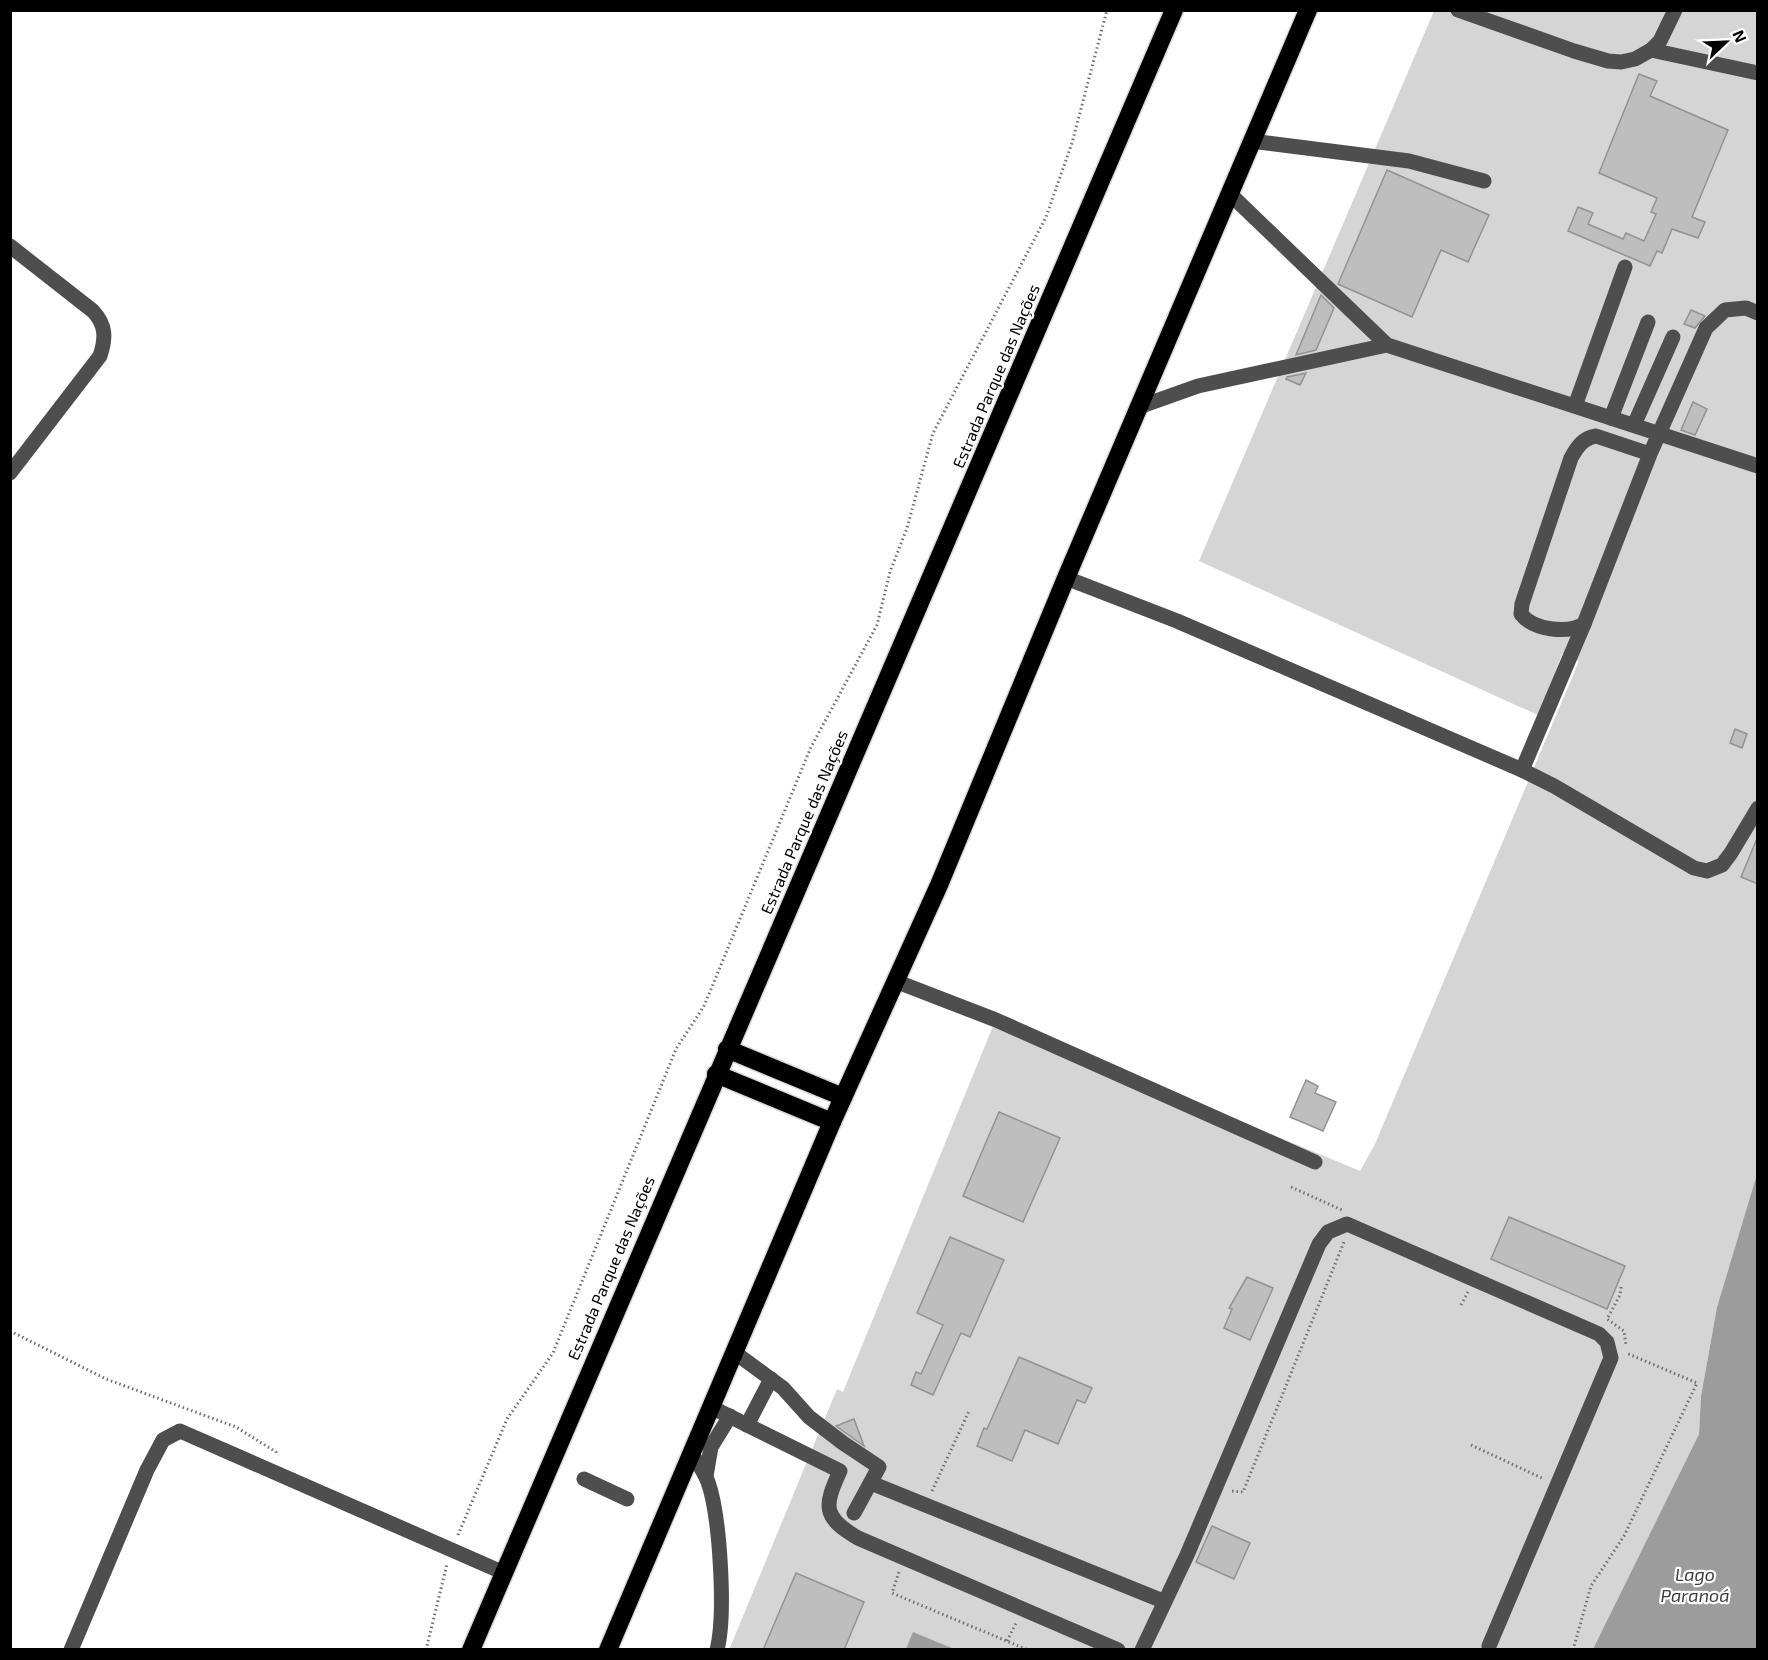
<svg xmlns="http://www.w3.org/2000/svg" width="1768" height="1660" font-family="'Exo 2',sans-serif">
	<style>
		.green { fill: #d5d5d5 }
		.water { fill: #9c9c9c }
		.building { fill: #bebebe; stroke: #929292; stroke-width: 1.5 }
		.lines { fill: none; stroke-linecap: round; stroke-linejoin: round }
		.highway-casing { stroke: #dbdbdb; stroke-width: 21 }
		.path { stroke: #707070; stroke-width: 3; stroke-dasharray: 1.5 3; stroke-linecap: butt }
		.minor { stroke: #4e4e4e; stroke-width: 15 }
		.highway { stroke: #000; stroke-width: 18 }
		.labels { text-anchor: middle; stroke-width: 4.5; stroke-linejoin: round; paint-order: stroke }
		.street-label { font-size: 16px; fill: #000; stroke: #fff }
		.water-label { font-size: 18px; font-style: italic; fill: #3d3d3d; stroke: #fff }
	</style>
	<rect width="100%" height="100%" fill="#fff"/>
	<polygon class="green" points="1434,11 1757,11 1757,1174 1717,1307 1701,1396 1699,1434 1593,1649 729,1650 837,1389 843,1392 996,1019 1360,1171 1375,1144 1579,661 1562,654 1540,716 1199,561"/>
	<g class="water">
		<polygon points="1757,1174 1757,1649 1593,1649 1699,1434 1701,1396 1717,1307"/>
		<polygon points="913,1632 954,1649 906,1649"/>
	</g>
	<g class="building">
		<polygon points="1639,74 1657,81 1650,96 1728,130 1692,217 1705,222 1698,238 1672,229 1662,253 1657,251 1650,266 1568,231 1578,207 1593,213 1588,224 1623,239 1626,233 1644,241 1656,214 1651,212 1657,198 1599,173"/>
		<polygon points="1387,170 1489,215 1468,262 1441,250 1412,317 1338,284"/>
		<polygon points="1321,295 1334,308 1316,350 1296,355"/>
		<polygon points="1691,310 1705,316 1695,328 1684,324"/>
		<polygon points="1306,373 1300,385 1286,379 1287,377"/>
		<polygon points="1693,402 1707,409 1695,435 1681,430"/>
		<polygon points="1735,729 1747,734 1742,748 1730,743"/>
		<polygon points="1758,836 1758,884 1741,877"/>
		<polygon points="1306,1080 1318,1086 1315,1093 1336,1102 1323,1131 1290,1117"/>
		<polygon points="999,1112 1060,1138 1023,1222 963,1196"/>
		<polygon points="1509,1217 1625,1266 1607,1309 1491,1259"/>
		<polygon points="950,1237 1004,1260 970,1337 961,1333 933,1395 911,1385 916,1372 921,1374 943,1325 917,1313"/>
		<polygon points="1247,1277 1273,1288 1250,1340 1224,1328 1232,1309 1229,1308"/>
		<polygon points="1019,1357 1092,1388 1085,1403 1077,1400 1058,1444 1025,1430 1012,1461 977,1446 984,1428 987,1429"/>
		<polygon points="854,1419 864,1446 836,1426"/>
		<polygon points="1212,1526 1250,1543 1234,1579 1196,1562"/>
		<polygon points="796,1573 864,1602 844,1650 763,1650"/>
	</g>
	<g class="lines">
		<g class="highway-casing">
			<g id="highway">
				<polyline points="727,1049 843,1097"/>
				<polyline points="716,1074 832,1122"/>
				<polyline points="471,1650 1174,10"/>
				<polyline points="608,1650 832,1122 939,885 1066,578 1308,10"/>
			</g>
		</g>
		<g class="path">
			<polyline points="1291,1187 1342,1210"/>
			<polyline points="1621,1287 1620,1295 1607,1319 1624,1331 1626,1345"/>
			<polyline points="1461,1305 1468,1292"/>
			<polyline points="10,1331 106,1379 236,1427 276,1452 277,1456"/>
			<polyline points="1471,1445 1544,1479"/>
			<polyline points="932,1491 969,1411"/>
			<polyline points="1232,1491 1243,1492 1344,1242"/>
			<polyline points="458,1535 507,1419 553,1353 676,1049 704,1006 811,747 877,625 890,572 907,528 933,433 1046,217 1072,143 1107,10"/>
			<polyline points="899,1572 892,1593 1028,1650"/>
			<polyline points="1007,1641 1017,1621"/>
			<polyline points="426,1650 447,1564"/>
			<polyline points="1573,1650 1591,1586 1624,1536 1697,1383 1626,1353"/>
		</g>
		<g class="minor">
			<polyline points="1458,10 1574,51 1608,61 1621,62 1635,59 1651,50 1660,41 1675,10"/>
			<polyline points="1651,50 1758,73"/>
			<polyline points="1251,141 1409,161 1484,181"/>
			<polyline points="1229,193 1387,345 1758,466"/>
			<path d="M 10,246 L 93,311 C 106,325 106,338 100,356 L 10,473"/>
			<polyline points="1575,406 1625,267"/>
			<polyline points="1139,407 1198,386 1387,345"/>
			<polyline points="1611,418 1648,322"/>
			<polyline points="1634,425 1673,337"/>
			<path d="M 1650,454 L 1596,436 C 1583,438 1577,447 1571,458 L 1522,604 L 1521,614 C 1533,630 1567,634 1584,624 L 1650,454 L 1706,328 L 1725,310 L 1746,308 L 1758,313"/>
			<polyline points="1066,578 1177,621 1522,770 1554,786 1694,868 1707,871 1722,865 1731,853 1758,808"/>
			<polyline points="1522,770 1584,624"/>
			<polyline points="895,981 996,1020 1315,1162"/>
			<polyline points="734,1352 783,1388 809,1417 843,1443 879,1467 854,1513"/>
			<path d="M 711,1407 L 840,1471 C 824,1506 822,1517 858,1538 L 1118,1650"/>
			<polyline points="747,1425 771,1379"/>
			<path d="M 691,1453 C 697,1462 704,1471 708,1482 C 720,1516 726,1614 717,1650"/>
			<polyline points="706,1476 711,1447 730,1416"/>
			<polyline points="584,1479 627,1499"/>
			<polyline points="871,1483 1163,1601"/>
			<polyline points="71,1650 147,1470 163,1440 180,1431 502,1572"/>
			<polyline points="1142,1650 1187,1555 1319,1244 1328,1232 1347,1224 1599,1334 1607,1342 1611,1358 1489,1646"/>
		</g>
		<use href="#highway" class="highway"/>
	</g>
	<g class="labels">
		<g class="street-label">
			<text transform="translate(996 376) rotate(-67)" y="6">Estrada Parque das Nações</text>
			<text transform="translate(804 822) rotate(-67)" y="6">Estrada Parque das Nações</text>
			<text transform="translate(611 1268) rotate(-67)" y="6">Estrada Parque das Nações</text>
		</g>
		<g class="water-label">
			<text x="1695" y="1581">Lago<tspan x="1695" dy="21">Paranoá</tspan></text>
		</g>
	</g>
	<rect width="1768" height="1660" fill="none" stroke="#000000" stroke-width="24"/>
	<g transform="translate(1726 42) rotate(67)" stroke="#ffffff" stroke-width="4.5" paint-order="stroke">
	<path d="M0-4.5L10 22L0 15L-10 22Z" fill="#000000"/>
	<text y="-9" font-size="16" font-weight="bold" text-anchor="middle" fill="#000000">N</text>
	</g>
</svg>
